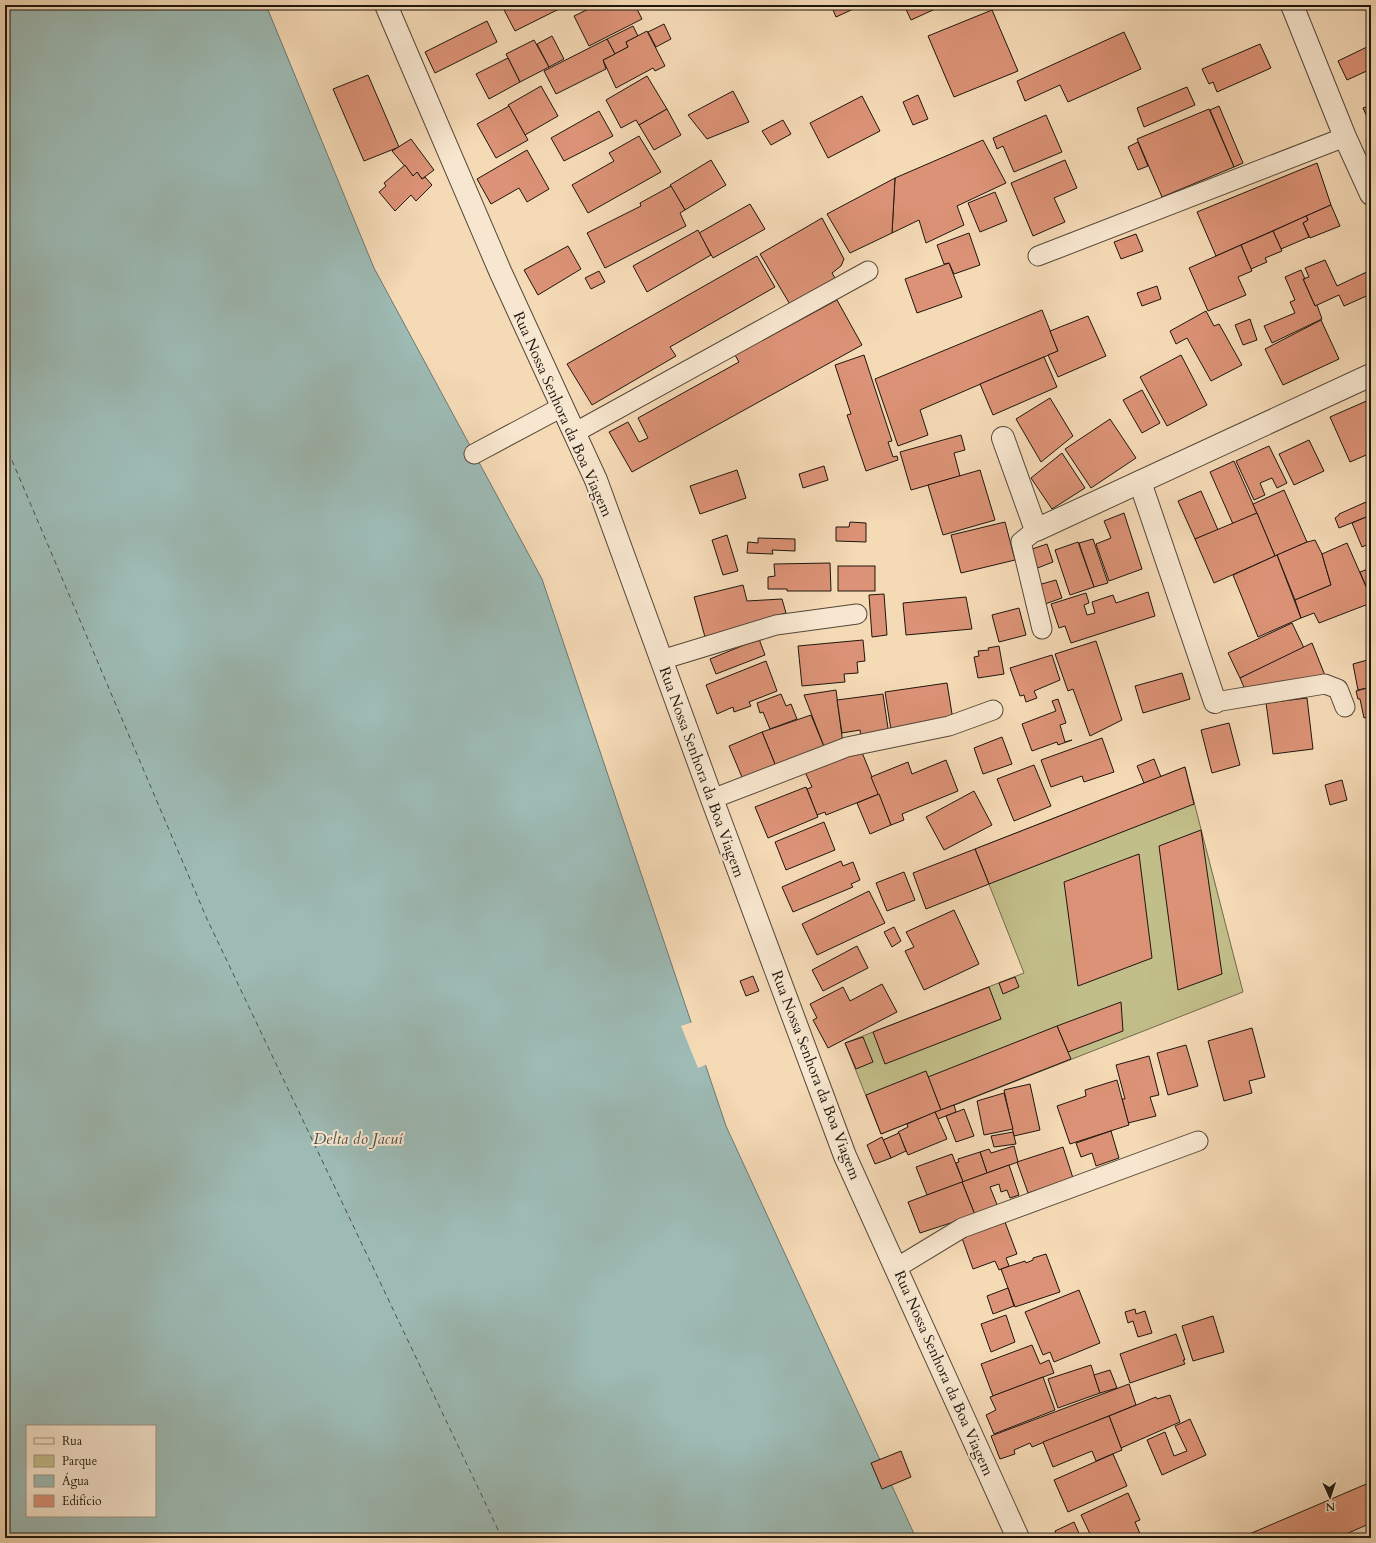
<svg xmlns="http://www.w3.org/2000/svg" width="1376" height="1543" font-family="Cardo,serif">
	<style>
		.green { fill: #c2be89; stroke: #706a4c }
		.water { fill: #9dbab4; stroke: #6a7872; fill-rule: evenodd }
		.pier { fill: #f5dab6 }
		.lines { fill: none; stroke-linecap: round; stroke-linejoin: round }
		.ferry { stroke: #4a4f48; stroke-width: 1; stroke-dasharray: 5 4; stroke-linecap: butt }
		.building { fill: #dc9276; stroke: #1e160e }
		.service-casing { stroke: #544738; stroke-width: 21 }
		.minor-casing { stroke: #544738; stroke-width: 24 }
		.tertiary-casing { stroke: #544738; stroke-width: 24 }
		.service { stroke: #f8e7d0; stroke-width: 19 }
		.minor { stroke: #f8e7d0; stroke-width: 22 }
		.tertiary { stroke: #f8e7d0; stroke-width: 22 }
		.labels { text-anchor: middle; stroke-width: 4; stroke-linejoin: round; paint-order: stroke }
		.street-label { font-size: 15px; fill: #1e160e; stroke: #f8e7d0 }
		.water-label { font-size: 16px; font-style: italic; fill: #4a4f48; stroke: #f8e7d0 }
	</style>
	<rect width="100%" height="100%" fill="#f5dab6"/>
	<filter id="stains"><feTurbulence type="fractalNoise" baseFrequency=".005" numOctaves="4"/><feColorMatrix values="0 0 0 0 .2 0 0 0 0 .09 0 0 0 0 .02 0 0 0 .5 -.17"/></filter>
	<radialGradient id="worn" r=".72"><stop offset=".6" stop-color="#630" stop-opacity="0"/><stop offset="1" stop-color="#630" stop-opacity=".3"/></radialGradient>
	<polygon class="green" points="1185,767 1243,992 881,1134 845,1043 1024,973 975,849"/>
	<path class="water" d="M 5,5 L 266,5 L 374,268 L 542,579 L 726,1126 L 916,1538 L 5,1538 ZM 27,1426 L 155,1426 L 155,1516 L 27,1516 Z"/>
	<polygon class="pier" points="693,1022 708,1064 698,1068 681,1026"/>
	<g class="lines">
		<polyline class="ferry" points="5,444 207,919 502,1538"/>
	</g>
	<g class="building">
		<polygon points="440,5 451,5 442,9"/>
		<polygon points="504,5 559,5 561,8 515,31 502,6"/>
		<polygon points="597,5 635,5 642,19 589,46 574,16"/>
		<polygon points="831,5 862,5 836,17"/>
		<polygon points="904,5 944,5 911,20"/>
		<polygon points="992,10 1018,71 954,97 928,36"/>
		<polygon points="487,21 497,42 435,73 425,52"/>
		<polygon points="664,24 671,39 656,47 648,32"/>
		<polygon points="633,26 638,36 626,42 628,47 615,54 607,39"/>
		<polygon points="647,31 665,66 655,71 653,68 616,88 603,60 628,47 626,42"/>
		<polygon points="1124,32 1141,69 1068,102 1060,85 1025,101 1017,81"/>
		<polygon points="552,36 564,59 549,67 537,44"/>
		<polygon points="607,39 615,54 603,60 606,69 556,94 544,71"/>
		<polygon points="534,40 549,67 520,82 506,54"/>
		<polygon points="1260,44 1271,68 1217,92 1213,82 1209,84 1202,69"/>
		<polygon points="1369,46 1371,50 1371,69 1347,80 1338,61"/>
		<polygon points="508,58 520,82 489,99 476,74"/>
		<polygon points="368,75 399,147 364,161 333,89"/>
		<polygon points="647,76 667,109 639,125 636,120 621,128 606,100"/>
		<polygon points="541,86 558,116 525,135 508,105"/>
		<polygon points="1187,87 1195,105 1144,127 1137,108"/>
		<polygon points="733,91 749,122 707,139 688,115"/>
		<polygon points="918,95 928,119 913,125 903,102"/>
		<polygon points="862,96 880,131 828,158 810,123"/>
		<polygon points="1371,105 1371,118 1368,119 1363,108"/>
		<polygon points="509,106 528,140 496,158 477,124"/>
		<polygon points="1219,106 1243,163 1234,167 1210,110"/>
		<polygon points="667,109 681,135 654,150 639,125"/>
		<polygon points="1209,109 1234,167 1162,197 1137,139"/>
		<polygon points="599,111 613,136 564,161 551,138"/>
		<polygon points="1046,115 1062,152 1014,172 1003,146 997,149 993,138"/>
		<polygon points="783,120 791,134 771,145 762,131"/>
		<polygon points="639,136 661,172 588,213 572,185 614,161 609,153"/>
		<polygon points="411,139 434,170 422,179 417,172 413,176 392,151"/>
		<polygon points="983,140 1006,183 957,206 964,225 926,243 919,220 892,233 895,178"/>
		<polygon points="1138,142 1148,166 1138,170 1128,147"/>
		<polygon points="527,150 549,189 527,202 519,188 491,204 477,179"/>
		<polygon points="711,160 726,185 685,210 670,185"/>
		<polygon points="1065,160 1077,188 1054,198 1065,222 1033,236 1011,183"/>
		<polygon points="1317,163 1331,205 1216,256 1197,212"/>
		<polygon points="405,165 413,176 417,172 422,179 425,177 432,185 416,201 411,195 395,211 379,192 386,186 384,183"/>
		<polygon points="895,178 892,233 850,253 827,214"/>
		<polygon points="671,186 685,210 680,213 686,226 605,268 587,233 641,206 640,203"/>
		<polygon points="995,192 1007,221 980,232 968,203"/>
		<polygon points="750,204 765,229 713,258 699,233"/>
		<polygon points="1331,205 1340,226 1310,238 1303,223 1308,220 1306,216"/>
		<polygon points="1306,216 1308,220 1303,223 1309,237 1281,249 1273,231"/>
		<polygon points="822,218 844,259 841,266 832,273 835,278 791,306 760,254"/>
		<polygon points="698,230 711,255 647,292 633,266"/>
		<polygon points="1273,231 1282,251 1265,258 1267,262 1251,269 1241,245"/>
		<polygon points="969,233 980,265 954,274 949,263 944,264 937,245"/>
		<polygon points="1136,234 1143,251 1121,259 1114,242"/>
		<polygon points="1241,245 1252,271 1238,277 1246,295 1208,311 1189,268"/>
		<polygon points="568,246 581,269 538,295 524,270"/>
		<polygon points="757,256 775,287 670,347 676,356 592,405 567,364"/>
		<polygon points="1325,260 1337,286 1371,270 1371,294 1344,306 1339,295 1315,306 1303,279 1309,277 1305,268"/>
		<polygon points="949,263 962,297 917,313 905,279"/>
		<polygon points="1301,270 1305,279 1303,279 1315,306 1317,305 1322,319 1272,343 1264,326 1295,313 1290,302 1295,300 1285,277"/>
		<polygon points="599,271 605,282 591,289 585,278"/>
		<polygon points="1157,286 1161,299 1142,306 1137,293"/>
		<polygon points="837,300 862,345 632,472 609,432 628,422 639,442 648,438 638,418 739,362 735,355"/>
		<polygon points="1042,310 1058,351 920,410 928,435 898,446 875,379"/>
		<polygon points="1206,311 1214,326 1219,324 1242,365 1211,381 1187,338 1176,344 1170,331"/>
		<polygon points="1088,316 1106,356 1058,377 1048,355 1058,351 1050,331"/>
		<polygon points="1250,319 1257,340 1243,345 1235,325"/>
		<polygon points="1321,320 1339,359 1283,385 1265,349"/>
		<polygon points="864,355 892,441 888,442 893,457 897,456 898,460 866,471 847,415 851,414 835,365"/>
		<polygon points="1181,355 1207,405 1167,426 1140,377"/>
		<polygon points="1044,357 1057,387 993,415 980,384"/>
		<polygon points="1142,390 1160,423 1142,433 1123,400"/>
		<polygon points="1050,398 1073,436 1041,462 1016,419"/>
		<polygon points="1371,399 1371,453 1350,462 1330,417"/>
		<polygon points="1110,419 1136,458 1091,488 1065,449"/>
		<polygon points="961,435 965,450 954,453 960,476 911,490 900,452"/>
		<polygon points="1309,440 1324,471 1294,485 1279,454"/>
		<polygon points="1269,446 1287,483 1277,488 1272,478 1260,483 1265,495 1254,500 1236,461"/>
		<polygon points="1062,453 1085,488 1052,509 1031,478"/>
		<polygon points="1234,461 1257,513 1233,524 1210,472"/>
		<polygon points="824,466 828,480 803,488 799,474"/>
		<polygon points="1371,469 1371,481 1366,471"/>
		<polygon points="737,470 746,498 700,514 690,486"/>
		<polygon points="980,470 995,520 943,535 928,485"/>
		<polygon points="1284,490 1307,542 1275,556 1253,504"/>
		<polygon points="1201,491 1218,530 1195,539 1178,501"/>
		<polygon points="1366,502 1371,515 1339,528 1335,518 1339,515 1339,514"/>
		<polygon points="1124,513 1142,569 1109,581 1096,544 1111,538 1104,521"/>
		<polygon points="1257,513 1275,556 1214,583 1195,539"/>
		<polygon points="1371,515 1371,543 1362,547 1352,523"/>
		<polygon points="850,522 866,523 866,542 836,541 836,527 849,527"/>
		<polygon points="1005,522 1015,560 961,573 951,535"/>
		<polygon points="727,535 738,571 723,575 712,540"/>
		<polygon points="758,538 795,539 795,551 772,550 773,554 747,553 748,542 758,543"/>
		<polygon points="1093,539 1108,583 1094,587 1079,543"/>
		<polygon points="1315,540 1322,554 1331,585 1295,600 1277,555 1307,542"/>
		<polygon points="1078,542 1094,587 1070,595 1055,550"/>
		<polygon points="1347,543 1371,598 1371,603 1319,623 1314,613 1301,618 1295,600 1331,585 1322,554"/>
		<polygon points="1047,544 1053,562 1035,569 1029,550"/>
		<polygon points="1277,555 1301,618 1258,637 1233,575"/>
		<polygon points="830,563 831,591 787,591 787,589 768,589 768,577 775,576 774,564"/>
		<rect x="838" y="566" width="37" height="25"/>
		<polygon points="1371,568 1371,592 1369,593 1360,572"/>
		<polygon points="1056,580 1062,598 1045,604 1038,585"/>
		<polygon points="743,585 747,601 782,599 786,613 705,637 694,597"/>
		<polygon points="1148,592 1155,616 1071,643 1065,626 1059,628 1051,604 1086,593 1089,603 1084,605 1087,615 1095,613 1092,602 1113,595 1116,603"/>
		<polygon points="884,594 887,635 872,637 869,595"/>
		<polygon points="966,597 972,629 906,635 903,603"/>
		<polygon points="1019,608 1026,635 999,642 992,615"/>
		<polygon points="1292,623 1304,648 1240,678 1228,653"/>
		<polygon points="759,639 765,655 716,674 710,659"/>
		<polygon points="863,640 865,661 857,662 858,673 844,674 845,682 802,686 798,646"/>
		<polygon points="1096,641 1122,720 1090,736 1073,689 1068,691 1055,654"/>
		<polygon points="1312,643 1326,678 1246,692 1240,678"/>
		<polygon points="999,646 1004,674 978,678 974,657 979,656 978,651 989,650 988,648"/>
		<polygon points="1052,655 1060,680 1034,691 1037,698 1026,702 1024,695 1020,696 1010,668"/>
		<polygon points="1371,659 1371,687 1358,690 1353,664"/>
		<polygon points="766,661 777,691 749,702 751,706 734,712 733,707 717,714 706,685"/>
		<polygon points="1182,673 1190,699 1143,713 1135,686"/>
		<polygon points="947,683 953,720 891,730 885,692"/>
		<polygon points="1371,687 1371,716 1364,718 1360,699 1358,699 1356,691"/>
		<polygon points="836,690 843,744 825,749 804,695"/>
		<polygon points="781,694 786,706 791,704 797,719 770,729 763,712 760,713 757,703"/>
		<polygon points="883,694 889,735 861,738 860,730 842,733 837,700"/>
		<polygon points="1307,698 1313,749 1273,754 1266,703"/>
		<polygon points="1058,699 1066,723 1060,725 1065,742 1072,740 1058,745 1057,742 1032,751 1022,724 1056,711 1052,701"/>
		<polygon points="811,715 825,749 777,769 762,732"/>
		<polygon points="1229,723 1240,765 1212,773 1201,730"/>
		<polygon points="762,732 777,769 744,782 729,746"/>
		<polygon points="1002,737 1012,764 983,774 974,748"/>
		<polygon points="1102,738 1114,772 1084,782 1082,776 1051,787 1041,760"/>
		<polygon points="861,750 879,794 826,815 825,812 817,815 807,789 812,787 805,772"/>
		<polygon points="1154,759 1161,777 1144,783 1137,766"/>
		<polygon points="946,760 958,791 902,814 904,820 891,825 871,777 908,762 912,774"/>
		<polygon points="1034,765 1051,806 1014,821 997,779"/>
		<polygon points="1185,767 1194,804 989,884 975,849"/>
		<polygon points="1342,780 1347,800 1330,805 1325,785"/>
		<polygon points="806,787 818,817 768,838 755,807"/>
		<polygon points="974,791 992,825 944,850 926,817"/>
		<polygon points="879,794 891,825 870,834 857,803"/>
		<polygon points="824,822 835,850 786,870 775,842"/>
		<polygon points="1201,830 1222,974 1178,990 1159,846"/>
		<polygon points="975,849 989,884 926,909 913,873"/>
		<polygon points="1139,854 1152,958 1078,986 1064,882"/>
		<polygon points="841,861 843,866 853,862 860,880 851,884 853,887 793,912 782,887"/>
		<polygon points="904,872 915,900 887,911 876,883"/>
		<polygon points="869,891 885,923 817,955 802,924"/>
		<polygon points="954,910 979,964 924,990 905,951 914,947 906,932"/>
		<polygon points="894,927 901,941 892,947 884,932"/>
		<polygon points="857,946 868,968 823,991 812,970"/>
		<polygon points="753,976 759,991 746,996 740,981"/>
		<polygon points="1015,977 1019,987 1003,994 999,983"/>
		<polygon points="882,984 897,1012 828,1048 813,1020 817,1018 810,1004 843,987 850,1001"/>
		<polygon points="989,987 1001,1019 885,1064 873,1032"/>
		<polygon points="1121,1002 1123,1031 1068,1052 1057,1026"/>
		<polygon points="1057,1026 1071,1059 941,1110 928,1077"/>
		<polygon points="1252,1028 1265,1077 1249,1081 1252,1093 1224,1101 1208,1041"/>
		<polygon points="863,1037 873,1062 856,1069 845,1043"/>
		<polygon points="1186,1045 1198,1086 1168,1095 1157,1053"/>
		<polygon points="1149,1056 1159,1095 1150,1097 1156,1116 1128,1123 1122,1099 1125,1099 1116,1065"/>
		<polygon points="926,1071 941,1110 881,1134 866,1095"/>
		<polygon points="1117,1080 1129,1125 1070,1144 1057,1106 1086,1096 1085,1090"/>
		<polygon points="1030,1084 1040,1130 1014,1136 1004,1090"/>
		<polygon points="1004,1093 1013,1129 984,1135 977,1101"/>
		<polygon points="954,1105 956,1112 938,1119 935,1112"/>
		<polygon points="964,1109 974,1136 956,1142 946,1116"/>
		<polygon points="935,1112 947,1139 908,1155 898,1132 908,1127 907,1124"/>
		<polygon points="1111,1131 1119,1158 1096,1166 1092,1153 1081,1157 1076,1143"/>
		<polygon points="1013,1132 1016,1144 994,1147 991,1136"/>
		<polygon points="899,1133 906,1151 891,1158 883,1140"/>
		<polygon points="882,1137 891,1158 875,1164 867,1145"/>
		<polygon points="1014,1146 1018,1162 987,1173 980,1152 989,1149 991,1153"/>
		<polygon points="1063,1147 1073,1178 1028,1193 1017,1162"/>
		<polygon points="980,1152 987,1173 963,1182 956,1163 959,1162 958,1159"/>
		<polygon points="952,1154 963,1182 927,1195 916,1167"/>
		<polygon points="1009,1165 1019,1195 1010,1198 1007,1190 1001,1192 999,1184 990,1187 998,1207 975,1215 962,1182"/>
		<polygon points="962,1182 975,1215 920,1233 908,1202"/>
		<polygon points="1005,1222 1017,1254 1006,1258 1009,1266 999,1270 995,1261 973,1269 962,1238"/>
		<polygon points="1046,1254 1060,1292 1015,1307 1001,1269 1025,1261 1026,1263 1033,1260 1033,1258"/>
		<polygon points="1008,1288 1014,1306 993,1314 987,1296"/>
		<polygon points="1079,1290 1100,1343 1054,1362 1050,1352 1043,1355 1025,1312"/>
		<polygon points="1135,1309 1136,1314 1145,1311 1152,1333 1138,1337 1133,1321 1128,1323 1125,1312"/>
		<polygon points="1006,1315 1015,1342 991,1352 981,1324"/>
		<polygon points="1213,1316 1224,1352 1193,1361 1182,1326"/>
		<polygon points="1176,1334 1185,1360 1183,1360 1185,1364 1130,1383 1120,1354"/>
		<polygon points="1032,1345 1040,1364 1049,1360 1054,1373 993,1396 981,1364"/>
		<polygon points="1091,1365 1100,1393 1058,1408 1048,1379"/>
		<polygon points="1110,1370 1117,1388 1100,1393 1094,1375"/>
		<polygon points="1043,1377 1055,1410 994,1434 986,1415 996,1410 990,1397"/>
		<polygon points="1129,1384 1136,1405 1032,1447 1030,1443 1014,1450 1015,1454 1000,1459 991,1436"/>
		<polygon points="1170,1395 1180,1422 1121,1448 1109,1416 1156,1397 1157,1399"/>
		<polygon points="1109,1416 1122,1450 1096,1461 1092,1451 1053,1467 1043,1442"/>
		<polygon points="1190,1419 1206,1455 1162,1475 1147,1440 1165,1432 1174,1456 1187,1451 1175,1426"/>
		<polygon points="901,1451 911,1477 882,1489 871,1463"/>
		<polygon points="1113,1454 1127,1486 1068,1512 1054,1480"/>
		<polygon points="1371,1482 1371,1523 1337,1538 1240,1538"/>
		<polygon points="1128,1493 1140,1520 1135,1522 1141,1536 1137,1538 1092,1538 1081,1515"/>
		<polygon points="1074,1522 1081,1538 1058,1538 1055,1531"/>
	</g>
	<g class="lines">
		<g class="service-casing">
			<g id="service">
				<polyline points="1038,256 1345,137"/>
				<polyline points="574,433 868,271"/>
				<polyline points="474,454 562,407"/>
				<polyline points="1036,530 1021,542 1042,629"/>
				<polyline points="661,660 776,625 857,614"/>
				<polyline points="1215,702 1325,684 1338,689 1345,707"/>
				<polyline points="712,799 847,747 949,726 993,710"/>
				<polyline points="896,1268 962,1228 1198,1141"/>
			</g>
		</g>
		<g class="minor-casing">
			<g id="minor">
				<polyline points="386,5 500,271 596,480 712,799 845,1156 1018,1538"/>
				<polyline points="1003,438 1036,530 1371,375"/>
				<polyline points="1140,482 1215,702"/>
			</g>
		</g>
		<g class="tertiary-casing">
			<polyline id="tertiary" points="1292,5 1345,137 1371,194"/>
		</g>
		<use href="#service" class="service"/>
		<use href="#minor" class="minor"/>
		<use href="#tertiary" class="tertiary"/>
	</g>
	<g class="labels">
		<g class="street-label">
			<text transform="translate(563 414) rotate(66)" y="5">Rua Nossa Senhora da Boa Viagem</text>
			<text transform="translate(702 772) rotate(70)" y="5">Rua Nossa Senhora da Boa Viagem</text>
			<text transform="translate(816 1075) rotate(69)" y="5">Rua Nossa Senhora da Boa Viagem</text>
			<text transform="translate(944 1373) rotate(66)" y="5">Rua Nossa Senhora da Boa Viagem</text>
		</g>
		<g class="water-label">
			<text x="358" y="1144">Delta do Jacuí</text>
		</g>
	</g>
	<rect width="1376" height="1543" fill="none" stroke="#f5dab6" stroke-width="20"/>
	<rect x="6" y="6" width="1364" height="1531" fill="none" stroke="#1e160e" stroke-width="2"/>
	<rect x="10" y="10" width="1356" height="1523" fill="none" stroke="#1e160e"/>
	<rect x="26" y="1425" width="130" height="92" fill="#f8e7d0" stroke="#a19382"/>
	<rect x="34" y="1438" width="20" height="6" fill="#f8e7d0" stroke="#a19382"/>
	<text x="62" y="1445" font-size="12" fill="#1e160e">Rua</text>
	<rect x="34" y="1455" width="20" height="12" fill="#c2be89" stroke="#a19382"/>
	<text x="62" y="1465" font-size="12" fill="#1e160e">Parque</text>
	<rect x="34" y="1475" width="20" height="12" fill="#9dbab4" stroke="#a19382"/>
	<text x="62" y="1485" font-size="12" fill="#1e160e">Água</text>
	<rect x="34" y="1495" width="20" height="12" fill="#dc9276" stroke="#a19382"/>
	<text x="62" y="1505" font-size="12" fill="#1e160e">Edifício</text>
	<g transform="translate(1330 1497) rotate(177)" stroke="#f8e7d0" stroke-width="3" paint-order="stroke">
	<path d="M0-3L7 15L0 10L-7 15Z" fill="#1e160e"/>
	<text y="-6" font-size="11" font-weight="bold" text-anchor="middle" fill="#1e160e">N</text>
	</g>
	<rect width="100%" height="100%" filter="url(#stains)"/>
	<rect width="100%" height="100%" fill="url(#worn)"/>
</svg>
